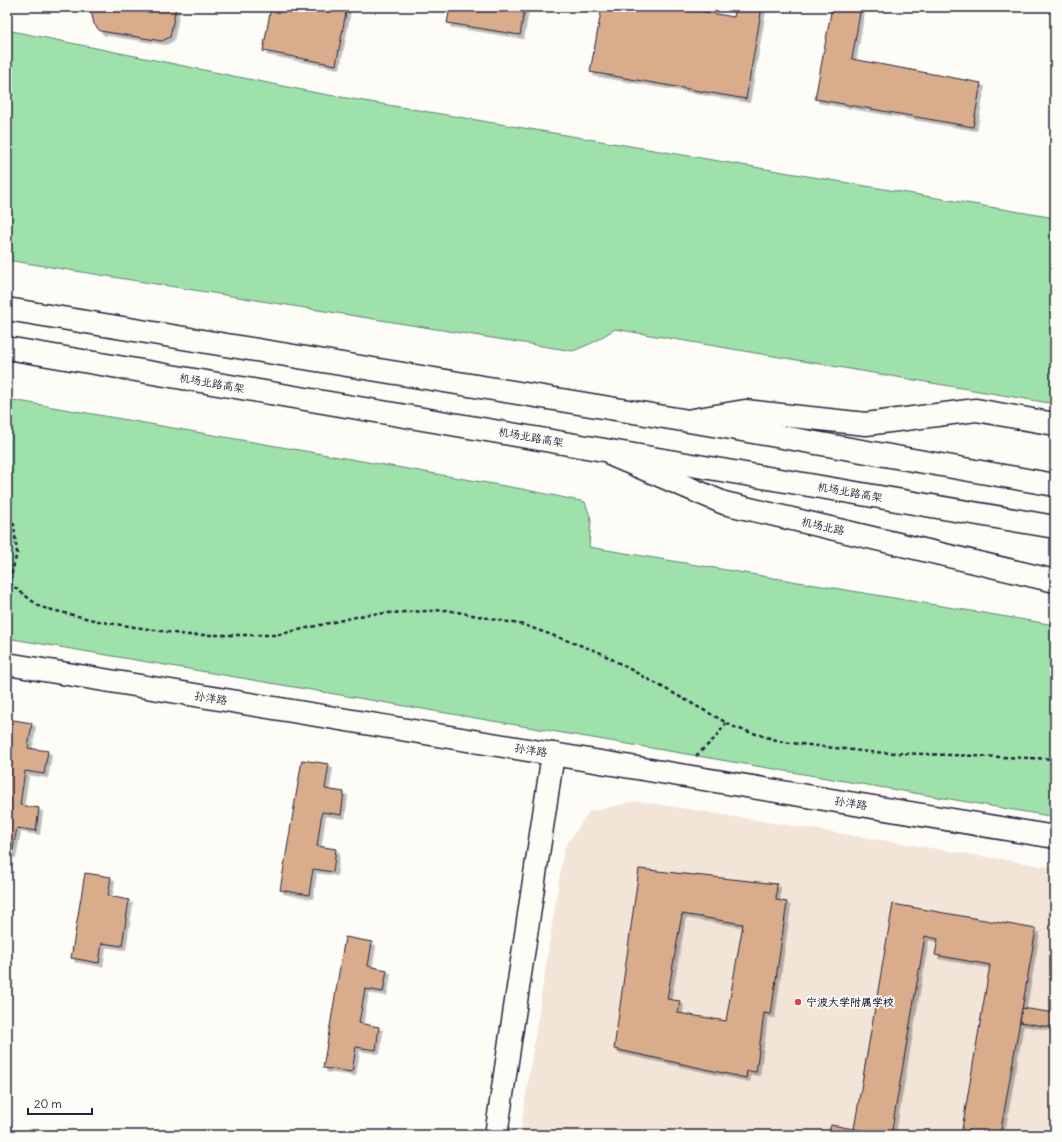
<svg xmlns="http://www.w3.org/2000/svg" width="1062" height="1142" font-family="Delius,'LXGW WenKai TC',sans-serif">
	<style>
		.built { fill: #f2e4d7 }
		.green { fill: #9fe1ab; stroke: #608273 }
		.building { fill: #d9ac8b; stroke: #22223b; fill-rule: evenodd; filter: url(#shadow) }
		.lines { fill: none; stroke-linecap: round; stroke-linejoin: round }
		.tertiary-casing { stroke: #22223b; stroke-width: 25 }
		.primary-casing { stroke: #22223b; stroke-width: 25 }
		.trunk-casing { stroke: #22223b; stroke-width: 25 }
		.path { stroke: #22223b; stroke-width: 2.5; stroke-dasharray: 4 3; stroke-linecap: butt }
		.tertiary { stroke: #fdfcf7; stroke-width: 22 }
		.primary { stroke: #fdfcf7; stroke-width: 22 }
		.trunk { stroke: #fdfcf7; stroke-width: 22 }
		.poi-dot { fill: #d1495b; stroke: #fdfcf7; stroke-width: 1.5 }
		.labels { text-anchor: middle; stroke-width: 3.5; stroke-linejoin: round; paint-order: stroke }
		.street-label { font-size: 11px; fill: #22223b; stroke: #fdfcf7 }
		.poi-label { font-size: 11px; font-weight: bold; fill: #22223b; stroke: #fdfcf7; text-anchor: start }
	</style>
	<defs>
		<filter id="shadow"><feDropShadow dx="3.5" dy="3.5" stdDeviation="0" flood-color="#0004"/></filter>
	</defs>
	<rect width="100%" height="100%" fill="#fdfcf7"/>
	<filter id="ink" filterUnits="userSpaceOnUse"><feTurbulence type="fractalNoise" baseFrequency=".025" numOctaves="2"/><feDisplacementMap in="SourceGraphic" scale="8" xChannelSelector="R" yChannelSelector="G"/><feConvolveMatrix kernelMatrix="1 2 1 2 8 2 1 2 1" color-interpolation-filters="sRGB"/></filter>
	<g filter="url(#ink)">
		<polygon class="built" points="637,801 1055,868 1055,1135 520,1135 564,848 589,812"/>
		<g class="green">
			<polygon points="7,30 317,93 1055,218 1055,404 615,329 592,343 573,351 7,260"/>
			<polygon points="7,399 522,489 585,502 591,519 589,547 1055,625 1055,817 7,638"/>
		</g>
		<g class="building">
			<polygon points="90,7 126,7 148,11 149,7 176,7 170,37 162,41 100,31 94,24"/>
			<polygon points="271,7 347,7 336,65 263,51"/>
			<polygon points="450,7 525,7 520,35 447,23"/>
			<polygon points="602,7 675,7 734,17 736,7 762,7 746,99 590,72"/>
			<polygon points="832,7 861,7 852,59 981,83 973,127 815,99"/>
			<polygon points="1055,116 1055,145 1050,144"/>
			<polygon points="7,719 32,723 28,748 48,751 44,774 25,771 20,805 39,808 36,831 17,828 12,854 7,853"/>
			<polygon points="302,760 329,764 325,789 344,792 341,815 322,812 317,846 336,849 333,872 313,869 309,895 280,890"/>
			<path d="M 639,869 L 777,884 L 776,900 L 787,902 L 771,1014 L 764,1013 L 756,1072 L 747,1071 L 746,1078 L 614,1049 ZM 682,914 L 743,924 L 726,1021 L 678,1013 L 680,1001 L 667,999 Z"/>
			<polygon points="85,873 111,877 108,896 129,900 122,946 102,943 99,963 71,958"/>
			<polygon points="893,904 1036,929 1000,1135 961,1135 990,965 935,955 938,939 925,936 891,1135 854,1129"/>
			<polygon points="345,937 372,942 368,966 387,970 383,992 365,989 359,1023 379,1027 376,1050 356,1047 352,1072 323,1068"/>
			<polygon points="1022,1008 1055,1013 1055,1028 1020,1022"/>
			<polygon points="831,1125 854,1129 853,1135 828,1135"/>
			<polygon points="854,1129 888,1135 853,1135"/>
		</g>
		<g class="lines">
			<g class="tertiary-casing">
				<g id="tertiary">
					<polyline points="7,664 1055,837"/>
					<polyline points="496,1135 553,754"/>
				</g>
			</g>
			<g class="primary-casing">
				<g id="primary">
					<polyline points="692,420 745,411 866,424 976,410 1055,424"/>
					<polyline points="614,456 724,503 1055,581"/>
				</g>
			</g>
			<g class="trunk-casing">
				<g id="trunk">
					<polyline points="7,309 725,427 1055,485"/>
					<polyline points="7,348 1055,527"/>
				</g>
			</g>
			<g class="path">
				<polyline points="7,518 14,525 17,553 9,583 7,584"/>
				<polyline points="9,583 40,607 102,622 187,635 276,635 369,614 447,610 524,625 599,652 736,728 783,742 870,752 1055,759"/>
				<polyline points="696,756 716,737 726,723"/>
			</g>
			<use href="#tertiary" class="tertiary"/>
			<use href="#primary" class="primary"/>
			<use href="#trunk" class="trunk"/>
		</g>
	</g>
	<circle class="poi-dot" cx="798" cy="1002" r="4"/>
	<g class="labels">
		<g class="street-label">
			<text transform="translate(212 383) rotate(10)" y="4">机场北路高架</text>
			<text transform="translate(531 437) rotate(10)" y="4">机场北路高架</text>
			<text transform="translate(850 492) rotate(10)" y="4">机场北路高架</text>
			<text transform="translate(823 526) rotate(13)" y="4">机场北路</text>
			<text transform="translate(211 698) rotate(9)" y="4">孙洋路</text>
			<text transform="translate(531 750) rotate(9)" y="4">孙洋路</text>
			<text transform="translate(851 803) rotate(9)" y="4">孙洋路</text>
		</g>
		<g class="poi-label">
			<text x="806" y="1006">宁波大学附属学校</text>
		</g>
	</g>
	<rect width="1062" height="1142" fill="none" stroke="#fdfcf7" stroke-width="24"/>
	<rect x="12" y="12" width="1038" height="1118" fill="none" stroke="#22223b" stroke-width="1.5" filter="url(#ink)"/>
	<path d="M28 1108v6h64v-6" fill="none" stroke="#22223b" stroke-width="2"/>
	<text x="34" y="1108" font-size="12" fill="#22223b" stroke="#fdfcf7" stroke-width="3" paint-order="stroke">20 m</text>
</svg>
